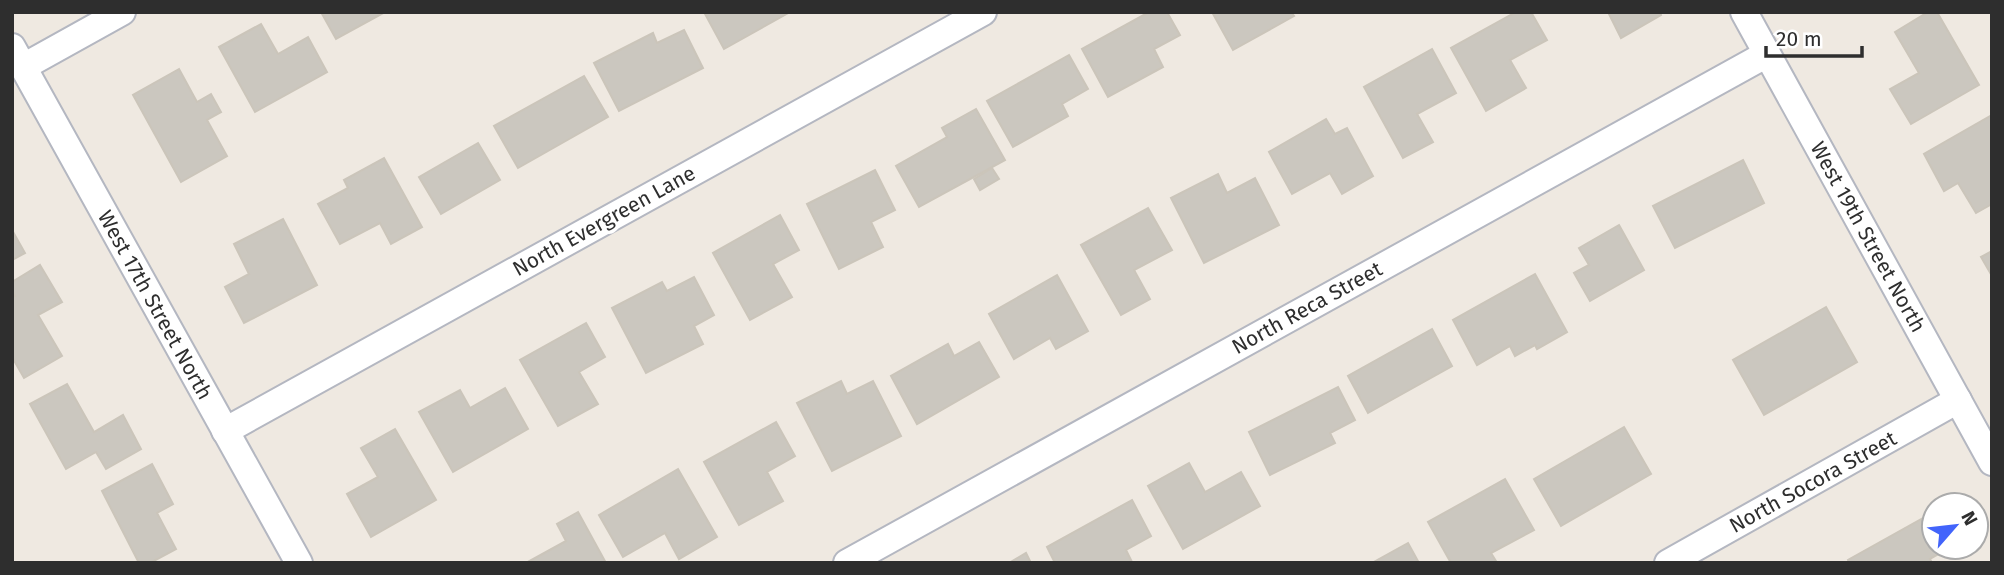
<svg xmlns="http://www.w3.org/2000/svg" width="2004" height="575" font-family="'Fira Sans',sans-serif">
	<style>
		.building { fill: #cbc7bf; stroke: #cbc5ba; stroke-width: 2 }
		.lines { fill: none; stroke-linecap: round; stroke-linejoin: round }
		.street-casing { stroke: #b4b7c1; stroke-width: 30 }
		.street { stroke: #fff; stroke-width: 26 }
		.labels { text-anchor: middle; stroke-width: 7; stroke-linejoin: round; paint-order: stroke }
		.street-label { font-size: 21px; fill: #2e2e2e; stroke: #fff }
	</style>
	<rect width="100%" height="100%" fill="#efe9e1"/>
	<g class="building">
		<polygon points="321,12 385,12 336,39"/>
		<polygon points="704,12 790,12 724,49"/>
		<polygon points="1149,12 1167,12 1180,35 1154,49 1163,67 1108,97 1082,49"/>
		<polygon points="1212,12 1291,12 1294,16 1233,50"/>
		<polygon points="1516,12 1531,12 1547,40 1510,60 1526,88 1486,111 1451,48"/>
		<polygon points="1608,12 1660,12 1661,15 1621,38"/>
		<polygon points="1928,12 1937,12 1979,85 1911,124 1890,89 1919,73 1895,32"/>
		<polygon points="261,24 278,54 308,37 327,72 255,112 219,47"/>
		<polygon points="684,30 703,68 619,111 594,63 653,33 657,43"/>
		<polygon points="1432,49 1456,93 1417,114 1433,142 1403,158 1364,87"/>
		<polygon points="1069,55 1088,89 1062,104 1068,116 1013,147 987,101"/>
		<polygon points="179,69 197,102 211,94 221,112 207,120 227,156 181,182 133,95"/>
		<polygon points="584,76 608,117 518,168 494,126"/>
		<polygon points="976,109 1005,160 919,207 896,166 947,137 942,128"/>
		<polygon points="1992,115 1992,204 1976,213 1958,183 1944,191 1924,154"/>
		<polygon points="1326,119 1335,134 1347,128 1373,176 1342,194 1330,173 1292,194 1269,152"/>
		<polygon points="478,143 500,180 441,214 419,177"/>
		<polygon points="384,158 422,227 391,244 380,223 340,244 318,204 348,188 344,180"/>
		<polygon points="1743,160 1764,203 1675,248 1653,206"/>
		<polygon points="992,168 999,179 980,190 974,179"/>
		<polygon points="875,170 895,210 871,222 883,247 839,269 807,204"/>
		<polygon points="1218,174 1227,193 1255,178 1279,225 1204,263 1171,198"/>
		<polygon points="1148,208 1172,250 1134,270 1150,299 1121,315 1081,245"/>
		<polygon points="780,215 799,250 773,264 792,297 750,320 713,253"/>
		<polygon points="283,219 317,285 244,323 225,287 249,274 234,244"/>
		<polygon points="1619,225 1644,270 1590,301 1574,273 1589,265 1579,248"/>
		<polygon points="12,230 25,253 12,260"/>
		<polygon points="1992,251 1992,276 1981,257"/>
		<polygon points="40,265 62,302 38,315 62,356 24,378 12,357 12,297 15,296 12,291 12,282"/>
		<polygon points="1535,274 1567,332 1537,349 1535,345 1515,356 1510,346 1477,365 1453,320"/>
		<polygon points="1057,275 1088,331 1056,349 1050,338 1014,359 989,314"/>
		<polygon points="694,277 714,315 694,326 703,344 646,373 612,308 662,282 667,291"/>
		<polygon points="1826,307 1857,362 1764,415 1733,360"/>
		<polygon points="586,323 605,357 579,372 598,404 558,426 520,360"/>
		<polygon points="1432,329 1452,366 1368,413 1348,376"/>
		<polygon points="979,342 999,377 917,424 891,376 948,344 954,356"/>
		<polygon points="841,381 847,394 873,381 901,436 832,471 797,403"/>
		<polygon points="67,384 94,432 123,415 141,449 106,469 96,452 66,469 30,404"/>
		<polygon points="1338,387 1355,420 1330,433 1335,443 1270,475 1249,432"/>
		<polygon points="505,388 528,429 453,472 419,412 460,390 470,408"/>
		<polygon points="776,422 795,456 767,472 783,501 739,525 704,462"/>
		<polygon points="1624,427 1651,474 1561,526 1534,479"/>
		<polygon points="395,429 436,500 371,537 347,494 378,477 361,448"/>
		<polygon points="1189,463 1205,492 1241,472 1260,506 1183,549 1148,486"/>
		<polygon points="152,464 173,504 157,513 176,549 150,563 139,563 102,491"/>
		<polygon points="678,469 717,537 679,559 665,533 623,557 599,515"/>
		<polygon points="1505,479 1534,530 1491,553 1496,561 1494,563 1451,563 1428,522"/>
		<polygon points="1132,500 1151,536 1126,550 1132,562 1055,563 1047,547"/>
		<polygon points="578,512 606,563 526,563 566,541 557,524"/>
		<polygon points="1934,512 1934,547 1951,547 1930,559 1932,563 1849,563 1848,560"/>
		<polygon points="1408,543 1419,563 1372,563"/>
		<polygon points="1026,553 1031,563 1009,563"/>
	</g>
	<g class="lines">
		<g class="street-casing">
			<g id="street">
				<polyline points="1744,12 1992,462"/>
				<polyline points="12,47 299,563"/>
				<polyline points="23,67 122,12"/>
				<polyline points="225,431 983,12"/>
				<polyline points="847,563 1767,54"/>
				<polyline points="1668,563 1958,400"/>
			</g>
		</g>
		<use href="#street" class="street"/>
	</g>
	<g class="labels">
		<g class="street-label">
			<text transform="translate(604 221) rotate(-29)" y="7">North Evergreen Lane</text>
			<text transform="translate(1868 237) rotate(61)" y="7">West 19th Street North</text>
			<text transform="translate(155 305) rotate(61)" y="7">West 17th Street North</text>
			<text transform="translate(1307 308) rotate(-29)" y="7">North Reca Street</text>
			<text transform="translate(1813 482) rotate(-29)" y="7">North Socora Street</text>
		</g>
	</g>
	<rect width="2004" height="575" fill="none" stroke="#2e2e2e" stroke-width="28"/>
	<g transform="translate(1955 526) rotate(62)"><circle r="33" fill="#ffffff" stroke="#ababab" stroke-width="2"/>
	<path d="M0-5L12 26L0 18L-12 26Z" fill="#4264fb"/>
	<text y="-10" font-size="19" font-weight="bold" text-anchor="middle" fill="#2e2e2e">N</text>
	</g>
	<path d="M1766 46v10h96v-10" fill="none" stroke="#2e2e2e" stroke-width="3.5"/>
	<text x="1776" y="46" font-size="21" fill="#2e2e2e" stroke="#ffffff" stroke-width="5" paint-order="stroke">20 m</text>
</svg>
